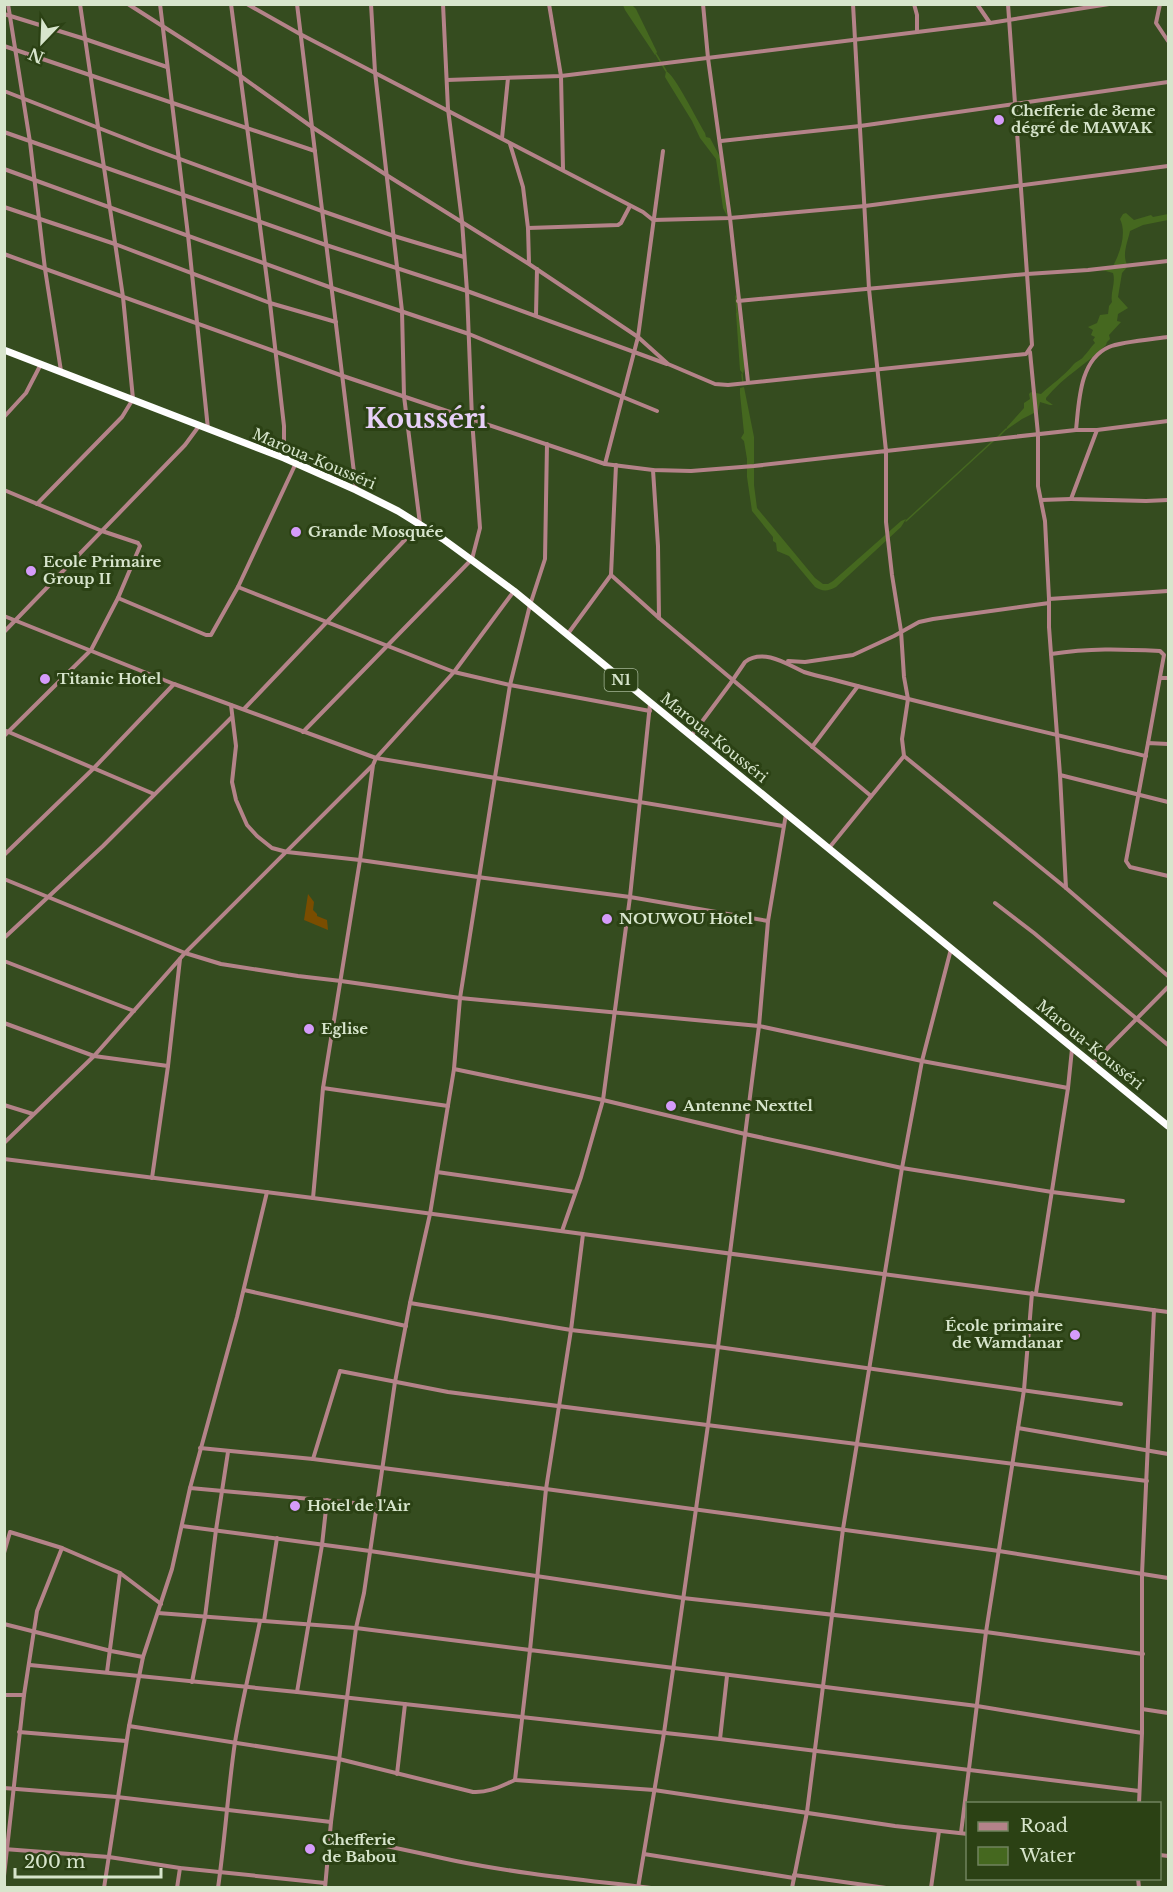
<svg xmlns="http://www.w3.org/2000/svg" width="1173" height="1892" font-family="'Libre Baskerville',serif">
	<style>
		.green { fill: #7a4d00 }
		.water { fill: #45681f }
		.lines { fill: none; stroke-linecap: round; stroke-linejoin: round }
		.stream { stroke: #45681f; stroke-width: 1.5 }
		.street { stroke: #b48389; stroke-width: 4 }
		.highway { stroke: #fefefe; stroke-width: 7 }
		.poi-dot { fill: #d59bfa; stroke: #2b4114; stroke-width: 2 }
		.labels { text-anchor: middle; stroke-width: 6; stroke-linejoin: round; paint-order: stroke }
		.shield { fill: #2b4114; stroke: #a3b495; stroke-width: 1.5 }
		.shield-label { font-size: 14px; font-weight: bold; fill: #d7e5cc }
		.poi-label { font-size: 15px; font-weight: bold; fill: #d7e5cc; stroke: #2b4114; text-anchor: start }
		.street-label { font-size: 15px; fill: #d7e5cc; stroke: #2b4114 }
		.town-label { font-size: 27px; font-weight: bold; fill: #e7d0f8; stroke: #2b4114 }
	</style>
	<rect width="100%" height="100%" fill="#354c1f"/>
	<polygon class="green" points="308,894 314,902 313,910 317,914 317,916 327,920 328,930 304,920"/>
	<g class="water">
		<polygon points="623,5 632,5 636,9 657,52 655,55 625,10"/>
		<path d="M 666,71 C 675,75 697,120 705,133 L 706,137 L 710,138 L 720,157 L 725,186 L 727,216 L 723,208 L 716,159 L 700,138 L 692,121 L 668,82 L 665,77 Z"/>
		<path d="M 1126,213 L 1134,220 L 1151,215 L 1153,217 L 1168,214 L 1168,220 L 1143,225 L 1130,231 C 1128,241 1121,256 1128,266 L 1122,273 L 1118,297 L 1128,308 L 1118,314 L 1117,321 L 1121,322 L 1109,335 L 1110,339 L 1107,342 L 1106,345 C 1087,364 1064,376 1046,398 L 1046,400 L 1053,405 L 1050,405 L 1040,402 L 1038,411 L 1022,419 L 1006,430 L 1007,427 L 1024,408 L 1024,403 L 1030,399 L 1029,394 L 1031,392 L 1041,394 C 1052,384 1064,376 1073,365 C 1076,361 1082,360 1084,356 C 1088,352 1090,348 1095,343 L 1093,340 L 1095,337 L 1091,335 L 1093,330 L 1088,327 L 1097,323 L 1100,315 L 1108,314 L 1109,306 L 1112,302 C 1110,293 1116,283 1113,273 L 1102,270 L 1113,266 C 1120,253 1127,233 1120,219 L 1123,214 Z"/>
		<polygon points="738,311 745,366 743,374 740,370 736,313"/>
		<path d="M 744,387 L 754,437 L 754,485 L 757,508 L 815,578 L 823,584 L 828,584 L 833,581 L 901,521 L 906,519 L 901,527 L 836,587 C 828,591 823,592 815,587 L 789,556 L 777,551 L 776,543 L 773,541 L 773,537 L 752,511 L 747,477 L 747,459 L 744,441 L 741,438 L 744,433 L 740,394 L 740,388 Z"/>
	</g>
	<g class="lines">
		<g class="stream">
			<polyline points="656,54 666,71"/>
			<polyline points="736,296 737,312"/>
			<polyline points="742,374 743,384"/>
			<polyline points="997,438 1006,429"/>
			<polyline points="906,521 993,441"/>
		</g>
		<g class="street">
			<polyline points="8,4 30,142 45,269 61,371"/>
			<polyline points="128,4 239,75 312,127 388,176 529,264 638,337 668,364 715,384 728,385 1026,354 1032,345 1008,4"/>
			<polyline points="160,4 188,235 208,429"/>
			<polyline points="231,4 270,303 284,426 284,458"/>
			<polyline points="247,4 300,34 643,212 653,220 730,218 865,206 1168,166"/>
			<polyline points="297,4 356,489"/>
			<polyline points="549,4 561,76 563,169"/>
			<polyline points="703,4 708,58 730,218 748,382"/>
			<polyline points="853,4 869,289 886,451 1076,430"/>
			<polyline points="914,4 917,15 917,32"/>
			<polyline points="977,4 990,23"/>
			<polyline points="1160,4 1156,23 1168,41"/>
			<polyline points="4,14 85,39 167,67"/>
			<polyline points="4,46 315,151"/>
			<polyline points="447,80 561,76 990,23 1109,4"/>
			<polyline points="4,91 150,148 322,211 394,236 464,257"/>
			<polyline points="4,132 326,245 467,291 667,364"/>
			<polyline points="502,138 508,78"/>
			<polyline points="721,141 860,126 1168,82"/>
			<polyline points="510,144 523,187 528,228 529,263"/>
			<polyline points="4,169 332,288 469,334 657,411"/>
			<polyline points="4,207 115,244 270,303 336,322"/>
			<polyline points="528,228 618,225 621,223 630,206"/>
			<polyline points="4,254 343,376 605,464 653,470 691,471 754,466 886,451 886,522 892,575 901,631 904,677 908,699 902,739 904,756 1066,888 1168,976"/>
			<polyline points="738,301 1027,274 1088,270 1168,261"/>
			<polyline points="536,315 537,269"/>
			<path d="M 1168,337 C 1154,339 1120,342 1109,347 C 1079,360 1079,403 1076,430 L 1097,430 L 1168,421"/>
			<polyline points="1030,352 1038,434 1038,486 1045,521 1049,599"/>
			<polyline points="4,417 26,393 41,364"/>
			<polyline points="1097,430 1071,499 1146,501 1168,500"/>
			<polyline points="605,464 638,337 663,151"/>
			<polyline points="653,470 658,546 659,618"/>
			<polyline points="4,490 102,531 138,543 140,546 118,598 91,650 4,736"/>
			<polyline points="1041,500 1071,499"/>
			<polyline points="37,504 122,417 133,399 123,297 80,4"/>
			<polyline points="611,575 659,618 871,796"/>
			<polyline points="238,587 454,672 510,685 650,711"/>
			<polyline points="118,598 206,635 211,635 238,587 296,463"/>
			<polyline points="1049,603 1049,627 1060,775 1066,888"/>
			<polyline points="4,616 174,684 376,758 783,826"/>
			<polyline points="4,632 185,445 199,426"/>
			<polyline points="567,635 611,575 616,465"/>
			<path d="M 1051,654 C 1090,648 1120,649 1160,651 L 1164,655 L 1148,743"/>
			<polyline points="788,661 805,662 853,655 894,636 919,622 933,619 1049,603 1049,599 1168,591"/>
			<polyline points="1160,678 1168,678"/>
			<polyline points="231,705 236,746 232,782 236,800 247,825 257,836 272,848 287,852 360,860 485,878 630,897 768,921"/>
			<polyline points="244,709 420,524 404,396 402,311 375,72 371,4"/>
			<polyline points="4,730 154,794"/>
			<polyline points="303,732 472,559 480,528 472,419 467,291 462,221 448,109 443,4"/>
			<path d="M 692,735 L 730,684 L 745,662 C 763,648 787,664 804,672 C 813,675 822,677 831,679 C 935,707 1040,731 1146,756"/>
			<polyline points="1168,744 1148,743 1126,861 1130,867 1168,876"/>
			<polyline points="812,747 858,686"/>
			<polyline points="1060,775 1168,802"/>
			<polyline points="829,848 904,756"/>
			<polyline points="4,855 93,769 174,684"/>
			<polyline points="4,879 185,953 221,964 298,976 341,981 460,998 759,1026 922,1061 1068,1088"/>
			<polyline points="995,903 1034,933 1168,1045"/>
			<polyline points="4,938 103,846 232,717"/>
			<polyline points="4,961 134,1011"/>
			<polyline points="4,1023 94,1056 168,1066"/>
			<polyline points="1092,1064 1168,987"/>
			<polyline points="454,1069 603,1100 745,1134 902,1168 1052,1192 1123,1201"/>
			<polyline points="323,1088 448,1106"/>
			<polyline points="4,1105 33,1114"/>
			<polyline points="4,1143 94,1056 185,953 372,766"/>
			<polyline points="4,1159 313,1198 1168,1312"/>
			<polyline points="437,1172 575,1192"/>
			<polyline points="152,1178 168,1066 180,959"/>
			<polyline points="313,1198 323,1088 360,860 373,765 376,758 454,672 514,591"/>
			<polyline points="562,1231 581,1177 603,1100 630,897 650,704"/>
			<polyline points="244,1290 406,1326"/>
			<polyline points="1036,1293 1068,1088 1072,1049"/>
			<polyline points="410,1303 571,1330 718,1347 1121,1404"/>
			<polyline points="1018,1428 1168,1454"/>
			<polyline points="200,1448 313,1459 546,1489 999,1551 1168,1578"/>
			<polyline points="313,1459 340,1371 448,1392 1147,1481"/>
			<polyline points="190,1488 376,1505"/>
			<polyline points="182,1526 370,1551 683,1598 986,1632 1143,1654"/>
			<polyline points="4,1553 10,1532 62,1548"/>
			<polyline points="158,1613 356,1628 530,1650 546,1489 571,1330 583,1234"/>
			<polyline points="264,1621 277,1538"/>
			<polyline points="4,1624 111,1651 143,1657"/>
			<polyline points="30,1665 297,1692 720,1739 1139,1791"/>
			<polyline points="107,1672 120,1573"/>
			<polyline points="192,1682 205,1617 216,1530 228,1452"/>
			<polyline points="297,1692 322,1545 327,1500"/>
			<polyline points="4,1695 24,1695"/>
			<polyline points="1142,1709 1168,1713"/>
			<path d="M 129,1726 L 339,1759 L 473,1792 C 489,1793 501,1786 515,1780"/>
			<polyline points="19,1732 126,1741"/>
			<polyline points="720,1739 727,1676"/>
			<polyline points="397,1774 405,1704"/>
			<polyline points="4,1788 117,1797 331,1822"/>
			<polyline points="1139,1804 1142,1733 1142,1574 1154,1310"/>
			<polyline points="961,1833 986,1632 1024,1390 1032,1293"/>
			<polyline points="968,1834 895,1826 654,1790 515,1780 530,1650 977,1706 1142,1733"/>
			<path d="M 330,1836 C 372,1842 414,1852 456,1861 C 520,1874 586,1880 651,1888"/>
			<polyline points="4,1849 109,1857 180,1868 325,1883"/>
			<polyline points="644,1854 794,1878"/>
			<polyline points="1160,1855 1168,1856"/>
			<polyline points="794,1875 886,1888"/>
			<polyline points="4,1876 24,1695 37,1611 62,1548 120,1573 161,1604"/>
			<polyline points="1138,1878 1139,1888"/>
			<polyline points="104,1888 129,1726 143,1657 172,1569 190,1488 237,1317 267,1192"/>
			<polyline points="177,1888 180,1868"/>
			<path d="M 218,1888 C 225,1839 228,1790 235,1742 C 242,1701 252,1661 260,1621"/>
			<polyline points="325,1888 331,1822 356,1628 364,1593 395,1382 410,1303 430,1214 454,1069 460,998 495,777 510,685 530,605 545,559 547,444"/>
			<polyline points="638,1888 664,1733 708,1425 759,1026 768,921 786,814"/>
			<polyline points="792,1888 807,1812 843,1529 902,1168 922,1061 951,949"/>
			<polyline points="931,1888 939,1831"/>
		</g>
		<polyline class="highway" points="4,350 284,458 356,490 398,511 443,539 514,591 1168,1126"/>
	</g>
	<g class="poi-dot">
		<circle cx="999" cy="120" r="6"/>
		<circle cx="296" cy="532" r="6"/>
		<circle cx="31" cy="571" r="6"/>
		<circle cx="45" cy="679" r="6"/>
		<circle cx="607" cy="919" r="6"/>
		<circle cx="309" cy="1029" r="6"/>
		<circle cx="671" cy="1106" r="6"/>
		<circle cx="1075" cy="1335" r="6"/>
		<circle cx="295" cy="1506" r="6"/>
		<circle cx="310" cy="1849" r="6"/>
	</g>
	<g class="labels">
		<rect class="shield" x="604.5" y="669" width="33" height="22" rx="4.5"/>
		<g class="shield-label">
			<text x="621" y="685">N1</text>
		</g>
		<g class="poi-label">
			<text x="1011" y="116">Chefferie de 3eme<tspan x="1011" dy="17">dégré de MAWAK</tspan></text>
			<text x="308" y="537">Grande Mosquée</text>
			<text x="43" y="567">Ecole Primaire<tspan x="43" dy="17">Group II</tspan></text>
			<text x="57" y="684">Titanic Hotel</text>
			<text x="619" y="924">NOUWOU Hotel</text>
			<text x="321" y="1034">Eglise</text>
			<text x="683" y="1111">Antenne Nexttel</text>
			<text x="1063" y="1331" text-anchor="end">École primaire<tspan x="1063" dy="17">de Wamdanar</tspan></text>
			<text x="307" y="1511">Hotel de l'Air</text>
			<text x="322" y="1845">Chefferie<tspan x="322" dy="17">de Babou</tspan></text>
		</g>
		<g class="street-label">
			<text transform="translate(314 459) rotate(23)" y="5">Maroua-Kousséri</text>
			<text transform="translate(714 738) rotate(39)" y="5">Maroua-Kousséri</text>
			<text transform="translate(1090 1045) rotate(39)" y="5">Maroua-Kousséri</text>
		</g>
		<g class="town-label">
			<text x="426" y="428">Kousséri</text>
		</g>
	</g>
	<rect width="1173" height="1892" fill="none" stroke="#d7e5cc" stroke-width="12"/>
	<rect x="966" y="1802" width="195" height="78" fill="#2b4114" stroke="#70835e" stroke-width="1.5"/>
	<rect x="978" y="1822" width="30" height="9" fill="#b48389" stroke="#70835e" stroke-width="1.5"/>
	<text x="1020" y="1832" font-size="18" fill="#d7e5cc">Road</text>
	<rect x="978" y="1847" width="30" height="18" fill="#45681f" stroke="#70835e" stroke-width="1.5"/>
	<text x="1020" y="1862" font-size="18" fill="#d7e5cc">Water</text>
	<g transform="translate(42 42) rotate(203)" stroke="#2b4114" stroke-width="4.5" paint-order="stroke">
	<path d="M0-4.5L10 22L0 15L-10 22Z" fill="#d7e5cc"/>
	<text y="-9" font-size="16" font-weight="bold" text-anchor="middle" fill="#d7e5cc">N</text>
	</g>
	<path d="M15 1868v9h146v-9" fill="none" stroke="#d7e5cc" stroke-width="3"/>
	<text x="24" y="1868" font-size="18" fill="#d7e5cc" stroke="#2b4114" stroke-width="4.5" paint-order="stroke">200 m</text>
</svg>
